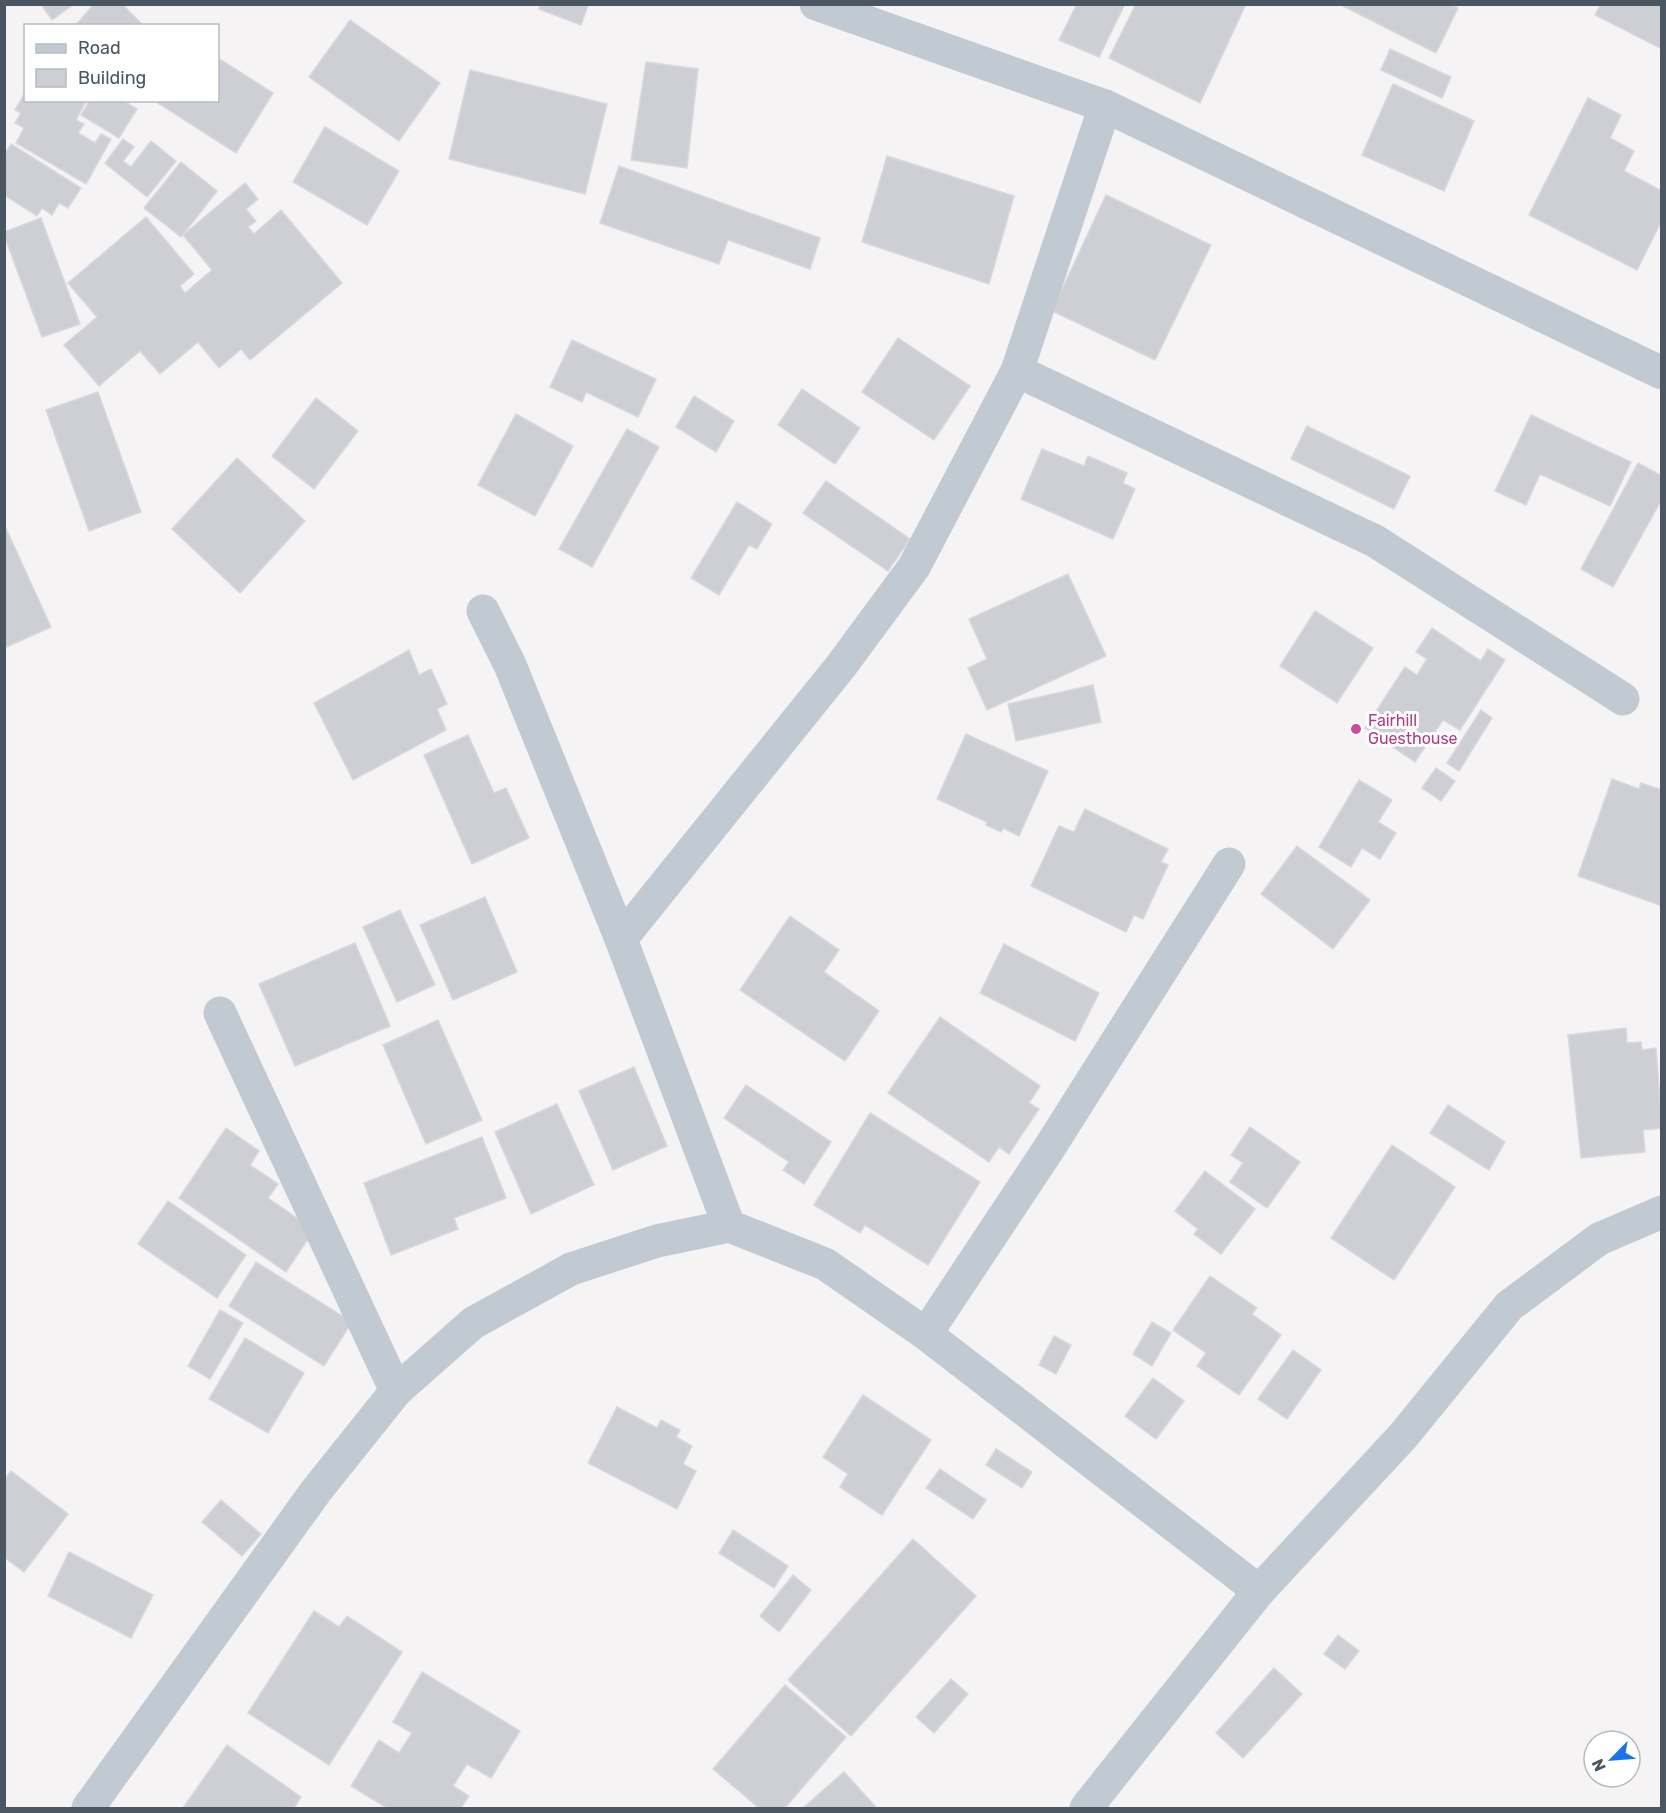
<svg xmlns="http://www.w3.org/2000/svg" width="1666" height="1813" font-family="Rubik,sans-serif">
	<style>
		.building { fill: #cdcfd5; stroke: #d7d9de; stroke-width: 1.5 }
		.lines { fill: none; stroke-linecap: round; stroke-linejoin: round }
		.street { stroke: #c1cad2; stroke-width: 33 }
		.hotel-dot { fill: #d1479c; stroke: #fff; stroke-width: 2 }
		.labels { text-anchor: middle; stroke-width: 6; stroke-linejoin: round; paint-order: stroke }
		.hotel-label { font-size: 16px; fill: #b23c85; stroke: #fff; text-anchor: start }
	</style>
	<rect width="100%" height="100%" fill="#f5f3f3"/>
	<g class="building">
		<polygon points="41,4 74,4 52,20"/>
		<polygon points="94,4 122,4 144,26 75,26"/>
		<polygon points="541,4 587,4 588,5 581,25 539,9"/>
		<polygon points="1077,4 1125,4 1099,57 1059,40"/>
		<polygon points="1136,4 1246,4 1200,103 1109,58"/>
		<polygon points="1339,4 1450,4 1458,8 1436,53"/>
		<polygon points="1601,4 1662,4 1662,49 1595,15"/>
		<polygon points="350,20 440,83 399,141 309,77"/>
		<polygon points="1390,49 1451,77 1442,98 1381,70"/>
		<polygon points="218,58 273,93 236,153 153,100 218,100"/>
		<polygon points="646,62 698,69 687,168 631,160"/>
		<polygon points="470,70 607,104 585,194 449,159"/>
		<polygon points="1393,84 1474,121 1444,191 1362,155"/>
		<polygon points="26,91 26,100 80,100 85,103 76,120 84,124 78,133 95,143 101,134 111,139 86,184 16,143 24,128 15,123 21,113 15,110"/>
		<polygon points="1588,98 1621,115 1610,138 1634,151 1624,171 1662,191 1662,220 1637,270 1529,215"/>
		<polygon points="90,100 122,100 137,109 119,138 81,115"/>
		<polygon points="325,127 399,171 367,225 293,182"/>
		<polygon points="123,139 134,147 123,161 131,167 151,141 176,161 147,197 105,163"/>
		<polygon points="11,144 81,188 68,208 59,203 52,215 42,208 37,216 4,195 4,155"/>
		<polygon points="887,156 1014,196 989,284 862,242"/>
		<polygon points="181,162 217,191 181,237 144,208"/>
		<polygon points="619,166 820,238 810,269 728,240 719,264 600,223"/>
		<polygon points="245,183 258,199 246,209 256,221 248,227 254,234 281,210 342,283 250,360 241,349 219,368 198,342 160,374 140,351 99,386 64,345 97,317 68,283 146,217 194,274 180,286 185,293 212,270 183,235"/>
		<polygon points="1106,195 1211,245 1155,360 1052,311"/>
		<polygon points="41,218 80,324 42,337 4,235 4,232"/>
		<polygon points="898,338 970,386 934,440 862,392"/>
		<polygon points="572,340 656,379 638,417 586,392 582,402 550,387"/>
		<polygon points="802,389 860,428 835,464 778,425"/>
		<polygon points="98,392 141,512 89,531 46,410"/>
		<polygon points="694,396 734,421 716,452 676,427"/>
		<polygon points="316,398 358,431 314,489 272,456"/>
		<polygon points="516,414 573,446 535,516 478,485"/>
		<polygon points="1531,415 1631,462 1610,506 1540,474 1526,505 1495,491"/>
		<polygon points="1307,426 1410,476 1394,509 1291,459"/>
		<polygon points="627,429 659,447 592,567 559,549"/>
		<polygon points="1042,449 1084,466 1088,456 1127,473 1123,483 1135,489 1113,539 1021,499"/>
		<polygon points="237,458 305,521 240,593 172,529"/>
		<polygon points="1638,463 1662,476 1662,499 1613,587 1581,569"/>
		<polygon points="826,481 910,539 888,571 803,513"/>
		<polygon points="737,502 772,524 757,549 749,545 719,595 691,578"/>
		<polygon points="4,524 51,627 4,648"/>
		<polygon points="1068,574 1106,656 987,710 968,668 987,659 969,619"/>
		<polygon points="1315,611 1373,648 1337,703 1280,666"/>
		<polygon points="1432,628 1481,661 1488,649 1505,660 1460,730 1443,720 1415,762 1365,728 1405,667 1417,675 1427,659 1416,652"/>
		<polygon points="409,650 419,675 431,669 447,704 437,709 446,730 353,780 314,703"/>
		<polygon points="1093,685 1101,722 1016,741 1008,704"/>
		<polygon points="1481,710 1492,718 1459,771 1447,763"/>
		<polygon points="966,734 1048,771 1019,836 1003,828 1001,832 986,825 987,822 937,799"/>
		<polygon points="468,735 494,793 506,788 529,838 472,864 424,755"/>
		<polygon points="1436,768 1455,781 1441,801 1422,788"/>
		<polygon points="1612,779 1639,789 1641,783 1662,790 1662,906 1578,876"/>
		<polygon points="1359,780 1392,800 1378,822 1396,833 1380,859 1362,848 1351,867 1319,847"/>
		<polygon points="1085,809 1168,849 1161,862 1168,865 1143,919 1134,915 1126,932 1031,886 1059,826 1074,832"/>
		<polygon points="1297,846 1370,900 1333,949 1261,894"/>
		<polygon points="485,897 517,972 453,1000 420,925"/>
		<polygon points="400,910 435,985 397,1002 363,927"/>
		<polygon points="790,916 839,950 824,972 879,1011 845,1061 740,990"/>
		<polygon points="355,943 390,1026 295,1066 259,984"/>
		<polygon points="1004,944 1099,993 1075,1041 980,993"/>
		<polygon points="940,1017 1040,1086 1029,1103 1039,1109 1009,1154 999,1147 989,1162 888,1093"/>
		<polygon points="438,1020 482,1120 426,1144 383,1045"/>
		<polygon points="1626,1028 1627,1043 1641,1042 1642,1050 1656,1048 1662,1128 1643,1130 1645,1152 1581,1158 1568,1035"/>
		<polygon points="634,1067 667,1146 613,1170 579,1091"/>
		<polygon points="746,1085 831,1142 804,1184 783,1170 789,1162 724,1118"/>
		<polygon points="557,1104 594,1185 531,1214 495,1132"/>
		<polygon points="1448,1105 1505,1142 1489,1170 1430,1133"/>
		<polygon points="870,1113 980,1182 928,1265 865,1225 860,1233 814,1205"/>
		<polygon points="1250,1127 1300,1162 1267,1208 1230,1182 1243,1163 1231,1155"/>
		<polygon points="226,1128 259,1151 250,1165 278,1184 268,1198 314,1230 286,1272 179,1198"/>
		<polygon points="482,1137 506,1198 454,1218 458,1229 391,1255 364,1183"/>
		<polygon points="1392,1145 1455,1187 1394,1280 1331,1238"/>
		<polygon points="1205,1171 1255,1209 1221,1254 1194,1234 1198,1229 1175,1211"/>
		<polygon points="168,1201 246,1255 217,1298 138,1244"/>
		<polygon points="256,1262 352,1322 324,1366 229,1306"/>
		<polygon points="1210,1276 1257,1308 1252,1314 1281,1335 1239,1395 1197,1366 1206,1353 1173,1330"/>
		<polygon points="220,1310 243,1323 210,1379 188,1366"/>
		<polygon points="1152,1322 1171,1333 1152,1366 1133,1354"/>
		<polygon points="1054,1336 1071,1345 1056,1374 1039,1365"/>
		<polygon points="245,1338 304,1373 268,1433 209,1399"/>
		<polygon points="1293,1350 1321,1370 1287,1419 1258,1399"/>
		<polygon points="1153,1378 1184,1401 1156,1439 1125,1416"/>
		<polygon points="863,1395 931,1440 882,1515 840,1487 848,1474 823,1457"/>
		<polygon points="617,1407 657,1428 661,1420 680,1430 676,1437 692,1446 683,1464 696,1471 677,1509 588,1463"/>
		<polygon points="996,1449 1032,1472 1022,1488 986,1465"/>
		<polygon points="940,1469 986,1500 973,1519 926,1488"/>
		<polygon points="11,1471 68,1514 24,1572 4,1557 4,1480"/>
		<polygon points="221,1500 261,1534 242,1556 202,1522"/>
		<polygon points="733,1530 788,1566 774,1588 719,1553"/>
		<polygon points="913,1539 976,1596 851,1736 788,1680"/>
		<polygon points="69,1552 153,1595 131,1638 48,1596"/>
		<polygon points="793,1575 811,1590 779,1632 760,1616"/>
		<polygon points="314,1611 339,1627 347,1616 402,1652 329,1765 248,1713"/>
		<polygon points="1338,1635 1359,1651 1345,1669 1324,1654"/>
		<polygon points="1274,1668 1302,1694 1243,1758 1216,1733"/>
		<polygon points="422,1672 520,1731 491,1778 467,1764 453,1786 469,1796 461,1808 387,1808 351,1786 379,1740 399,1753 412,1733 393,1722"/>
		<polygon points="951,1679 968,1694 934,1733 916,1717"/>
		<polygon points="785,1685 846,1737 785,1808 759,1808 713,1769"/>
		<polygon points="227,1745 301,1797 294,1808 183,1808"/>
		<polygon points="844,1772 875,1806 872,1808 803,1808"/>
	</g>
	<g class="lines">
		<g class="street">
			<polyline points="816,4 1105,106 1662,373"/>
			<polyline points="1017,371 1375,541 1623,699"/>
			<polyline points="483,611 510,665 621,939 729,1226"/>
			<polyline points="621,939 841,666 914,567 1017,371 1105,106"/>
			<polyline points="220,1013 396,1391"/>
			<polyline points="926,1334 1048,1150 1229,864"/>
			<polyline points="88,1808 316,1491 396,1391 473,1323 571,1269 657,1241 729,1226 825,1264 926,1334 1259,1591"/>
			<polyline points="1086,1808 1259,1591 1403,1436 1509,1306 1599,1239 1662,1212"/>
		</g>
	</g>
	<circle class="hotel-dot" cx="1356" cy="729" r="6"/>
	<g class="labels">
		<g class="hotel-label">
			<text x="1368" y="726">Fairhill<tspan x="1368" dy="18">Guesthouse</tspan></text>
		</g>
	</g>
	<rect width="1666" height="1813" fill="none" stroke="#4a5661" stroke-width="12"/>
	<rect x="24" y="24" width="195" height="78" fill="#ffffff" stroke="#b7bbc0" stroke-width="1.5"/>
	<rect x="36" y="44" width="30" height="9" fill="#c1cad2" stroke="#b7bbc0" stroke-width="1.5"/>
	<text x="78" y="54" font-size="18" fill="#4a5661">Road</text>
	<rect x="36" y="69" width="30" height="18" fill="#cdcfd5" stroke="#b7bbc0" stroke-width="1.5"/>
	<text x="78" y="84" font-size="18" fill="#4a5661">Building</text>
	<g transform="translate(1612 1759) rotate(245)"><circle r="28" fill="#ffffff" stroke="#b7bbc0" stroke-width="1.5"/>
	<path d="M0-4.5L10 22L0 15L-10 22Z" fill="#1a73e8"/>
	<text y="-9" font-size="16" font-weight="bold" text-anchor="middle" fill="#4a5661">N</text>
	</g>
</svg>
